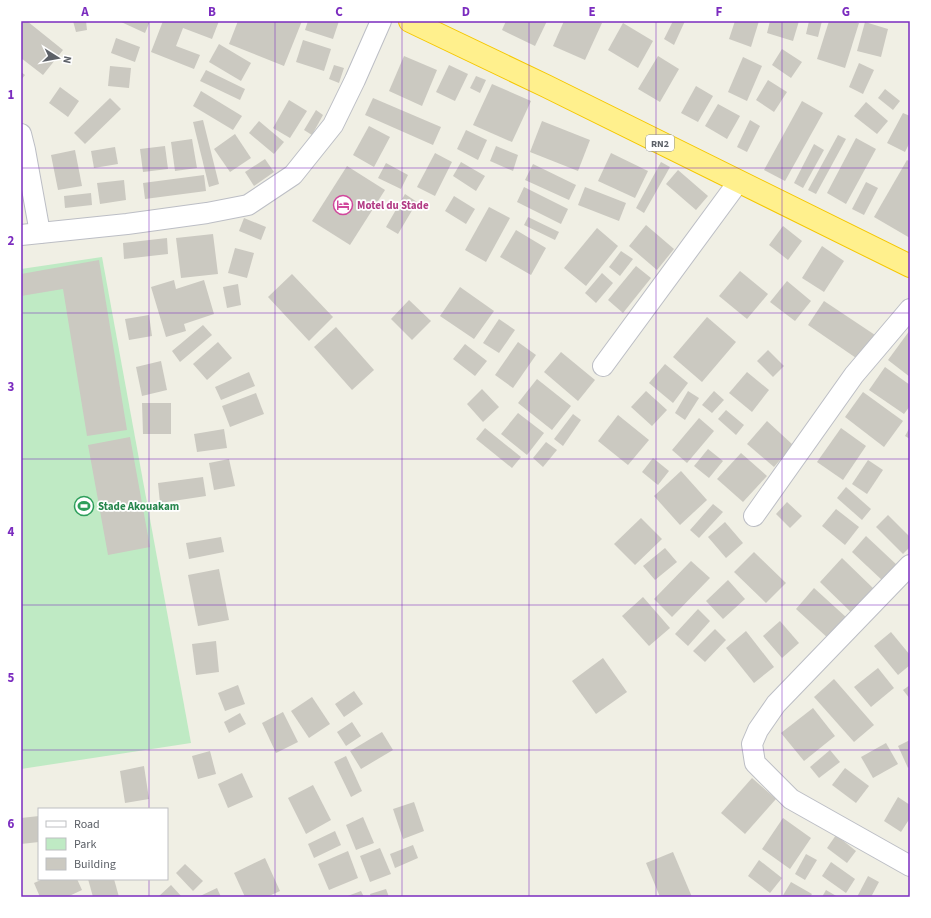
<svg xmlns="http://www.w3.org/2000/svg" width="931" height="918" font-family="'Source Sans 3',sans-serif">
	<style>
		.green { fill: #bfeac4 }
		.building { fill: #cbc9c1 }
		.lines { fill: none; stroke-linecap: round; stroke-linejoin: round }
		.minor-casing { stroke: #bcbec5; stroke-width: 22 }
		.highway-casing { stroke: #f5c700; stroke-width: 24 }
		.minor { stroke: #fff; stroke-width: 20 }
		.highway { stroke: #fff08d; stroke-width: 22 }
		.grid { fill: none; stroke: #7b2cbf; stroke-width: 1; stroke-opacity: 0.55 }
		.labels { text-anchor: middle; stroke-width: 3.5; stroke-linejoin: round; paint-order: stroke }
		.shield { fill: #fff; stroke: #8d9095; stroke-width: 1 }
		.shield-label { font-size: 10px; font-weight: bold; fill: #5c6067 }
		.hotel-label { font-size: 11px; font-weight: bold; fill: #b23c85; stroke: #fff; text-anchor: start }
		.leisure-label { font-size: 11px; font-weight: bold; fill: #27864d; stroke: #fff; text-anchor: start }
		.neatline { fill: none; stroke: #7b2cbf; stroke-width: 1.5 }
		.grid-label { font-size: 13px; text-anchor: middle; font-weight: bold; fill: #7b2cbf }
	</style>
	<rect width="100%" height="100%" fill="#f0efe4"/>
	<polygon class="green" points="102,257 191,743 21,769 21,269"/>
	<g class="building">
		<polygon points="21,21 27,21 63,50 43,75 21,58"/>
		<polygon points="73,21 86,21 87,30 76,32"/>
		<polygon points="119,21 150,21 145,33"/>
		<polygon points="163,21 219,21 212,39 183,28 176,46 200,55 194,69 151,52"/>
		<polygon points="238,21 302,21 284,66 229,44"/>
		<polygon points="308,21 339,21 333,39 305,30"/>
		<polygon points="506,21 547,21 535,46 502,30"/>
		<polygon points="564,21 596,21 602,23 585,60 553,46"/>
		<polygon points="673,21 685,21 674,45 664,39"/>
		<polygon points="735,21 759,21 751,47 729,39"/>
		<polygon points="770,21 799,21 793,41 767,33"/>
		<polygon points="809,21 822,21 818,37 806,34"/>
		<polygon points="829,21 853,21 859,23 845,68 817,59"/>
		<polygon points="865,22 888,29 881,57 857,51"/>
		<polygon points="623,23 653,41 638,68 608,50"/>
		<polygon points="116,38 140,47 135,62 111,53"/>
		<polygon points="303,40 331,49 324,71 296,62"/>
		<polygon points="219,44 251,63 241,81 209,62"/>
		<polygon points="782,49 802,62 791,78 772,65"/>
		<polygon points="404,56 437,70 422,106 389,91"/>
		<polygon points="658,56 679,69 660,102 638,89"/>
		<polygon points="743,57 762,66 747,101 728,92"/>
		<polygon points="859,63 874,70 863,94 849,87"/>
		<polygon points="334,65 344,68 339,83 329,79"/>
		<polygon points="449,65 468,74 455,101 436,92"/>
		<polygon points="110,66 131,68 129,88 108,86"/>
		<polygon points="206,70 245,89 240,100 200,81"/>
		<polygon points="21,72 25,75 21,80"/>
		<polygon points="476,76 486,80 480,93 470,88"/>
		<polygon points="768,80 787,92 774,112 756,100"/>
		<polygon points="492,84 531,101 512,142 473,125"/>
		<polygon points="696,86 713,96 698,122 681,113"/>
		<polygon points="60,87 79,101 68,117 49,103"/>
		<polygon points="885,89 900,101 893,110 878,98"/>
		<polygon points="201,91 242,116 233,130 193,106"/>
		<polygon points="110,98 121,109 85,144 74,133"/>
		<polygon points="373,98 441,127 433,145 365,115"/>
		<polygon points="289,100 307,111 290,138 273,128"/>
		<polygon points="802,101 823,113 785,181 764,170"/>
		<polygon points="866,102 888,121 877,134 854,116"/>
		<polygon points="718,104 740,116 727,139 705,126"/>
		<polygon points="316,110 323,115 312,135 304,130"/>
		<polygon points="903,113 910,116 910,142 905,152 887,143"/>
		<polygon points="203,120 219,184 209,187 193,122"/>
		<polygon points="750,120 760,126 747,152 737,147"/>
		<polygon points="259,121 284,142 274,154 249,133"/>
		<polygon points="542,121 590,140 578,171 530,152"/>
		<polygon points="369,126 390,137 374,167 353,155"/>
		<polygon points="466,130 487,140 478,160 457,149"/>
		<polygon points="235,134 251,158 230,172 214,149"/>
		<polygon points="838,135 846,139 816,194 808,190"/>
		<polygon points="856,138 876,149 846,204 827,193"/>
		<polygon points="192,139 197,168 175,171 171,142"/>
		<polygon points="814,144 824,150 803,188 794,183"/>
		<polygon points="165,146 168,169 143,172 140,149"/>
		<polygon points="496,146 518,155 513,171 490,161"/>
		<polygon points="115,147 118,164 94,168 91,151"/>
		<polygon points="75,150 82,186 58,190 51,155"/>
		<polygon points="435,153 452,162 435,196 417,187"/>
		<polygon points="611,153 648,171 635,198 598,181"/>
		<polygon points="265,159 274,172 254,186 245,172"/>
		<polygon points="907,160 910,162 910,238 874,217"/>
		<polygon points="461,162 485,176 476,191 453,176"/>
		<polygon points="661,162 670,167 644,213 636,208"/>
		<polygon points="386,163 408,175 401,189 378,178"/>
		<polygon points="533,164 576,185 569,200 525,180"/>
		<polygon points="347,166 385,190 350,245 312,221"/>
		<polygon points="678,170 708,196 696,210 666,184"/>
		<polygon points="204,175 206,191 145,199 143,183"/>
		<polygon points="124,180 126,200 100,204 97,183"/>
		<polygon points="866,182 878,188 864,215 852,209"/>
		<polygon points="524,187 568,209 561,224 517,202"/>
		<polygon points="585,187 626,203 619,221 578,205"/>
		<polygon points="91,193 92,205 65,208 64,196"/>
		<polygon points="405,194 417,202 398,234 386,227"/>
		<polygon points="454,196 475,209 466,224 445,211"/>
		<polygon points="489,207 510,218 486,262 465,250"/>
		<polygon points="528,217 559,232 555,240 524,225"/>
		<polygon points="244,218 266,227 261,240 239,231"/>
		<polygon points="646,225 674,249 657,270 629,246"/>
		<polygon points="783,226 802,241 788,260 769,245"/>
		<polygon points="597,228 618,246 586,286 564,268"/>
		<polygon points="516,230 546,248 531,275 500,257"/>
		<polygon points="213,234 218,274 181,278 176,238"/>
		<polygon points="167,238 168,254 124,259 123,243"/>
		<polygon points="822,246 844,261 824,292 802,278"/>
		<polygon points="235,248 254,253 247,278 228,273"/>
		<polygon points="621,251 633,259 620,276 609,267"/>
		<polygon points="99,260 127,430 87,436 63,289 21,296 21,274"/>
		<polygon points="636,266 651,278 623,313 608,300"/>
		<polygon points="740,271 768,294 747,319 719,296"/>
		<polygon points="602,273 613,283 596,303 585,293"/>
		<polygon points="292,274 333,317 309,341 268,297"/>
		<polygon points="174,280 176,289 204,280 214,314 184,324 186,331 166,337 151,287"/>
		<polygon points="787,281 811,301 795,321 770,302"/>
		<polygon points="238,284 241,305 227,308 223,287"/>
		<polygon points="460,287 494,311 474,339 440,316"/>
		<polygon points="409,300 431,321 412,340 391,319"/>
		<polygon points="824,301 875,335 859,360 808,325"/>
		<polygon points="149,315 152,336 129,340 125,319"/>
		<polygon points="707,317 736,342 702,382 673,357"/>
		<polygon points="499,319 515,330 499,353 483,343"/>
		<polygon points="203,325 212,335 180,362 172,351"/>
		<polygon points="336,327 374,370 352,390 314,347"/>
		<polygon points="910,330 910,377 888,360"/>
		<polygon points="218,342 232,358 207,380 193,364"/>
		<polygon points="518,342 536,355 513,388 495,375"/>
		<polygon points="465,344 487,361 475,376 453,359"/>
		<polygon points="768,350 784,366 773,377 757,361"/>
		<polygon points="561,352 595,380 578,401 544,372"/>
		<polygon points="161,361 167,390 142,396 136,367"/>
		<polygon points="665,364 688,383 673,403 649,383"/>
		<polygon points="885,367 910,385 910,406 904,414 869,390"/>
		<polygon points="249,372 255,386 221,400 215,387"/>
		<polygon points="747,372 769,390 752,412 729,393"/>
		<polygon points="537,379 571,406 552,430 518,403"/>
		<polygon points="482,389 499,407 483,422 467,404"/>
		<polygon points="646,391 667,410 652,426 631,407"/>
		<polygon points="688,391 699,398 685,420 675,413"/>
		<polygon points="714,391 724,400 712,413 702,405"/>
		<polygon points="863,392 903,421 884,447 845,417"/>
		<polygon points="256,393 264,414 230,427 222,406"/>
		<polygon points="142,403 171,403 171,434 143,434"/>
		<polygon points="726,410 744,425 736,435 718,419"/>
		<polygon points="518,413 544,433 527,455 501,434"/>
		<polygon points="573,414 581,420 563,446 554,439"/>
		<polygon points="618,415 649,440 628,465 598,441"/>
		<polygon points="699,418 714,431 687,463 672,450"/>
		<polygon points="767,421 793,445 774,467 747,444"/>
		<polygon points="910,427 910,439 905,436"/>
		<polygon points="485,428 521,457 512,468 476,439"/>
		<polygon points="841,428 866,446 843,480 817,462"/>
		<polygon points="224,429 227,448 197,452 194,434"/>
		<polygon points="130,437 150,547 108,555 88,445"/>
		<polygon points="546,442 557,450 543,467 533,458"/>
		<polygon points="708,449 723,461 709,478 694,466"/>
		<polygon points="741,453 767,476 743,502 717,479"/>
		<polygon points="653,458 669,471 658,485 642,472"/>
		<polygon points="229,459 235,486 214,490 209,463"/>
		<polygon points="868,460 883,470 867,494 852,484"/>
		<polygon points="681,471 707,500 680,525 654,496"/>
		<polygon points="203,477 206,496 160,503 158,483"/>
		<polygon points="846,487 871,509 862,520 837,498"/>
		<polygon points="787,502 802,516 790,528 776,514"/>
		<polygon points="713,504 723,512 699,538 690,530"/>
		<polygon points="836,509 859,527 845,545 822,526"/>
		<polygon points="888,515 910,537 910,547 903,554 876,527"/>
		<polygon points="641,518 662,539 635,565 614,544"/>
		<polygon points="725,522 743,543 726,558 708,537"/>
		<polygon points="866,536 898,566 883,581 852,552"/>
		<polygon points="221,537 224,552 189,559 186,543"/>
		<polygon points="665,548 677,562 655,580 643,566"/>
		<polygon points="754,552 786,583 766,603 734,572"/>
		<polygon points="842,558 876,591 854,615 820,582"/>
		<polygon points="691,561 710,578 672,617 654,599"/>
		<polygon points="219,569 229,620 198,626 188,575"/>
		<polygon points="728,580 745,599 723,619 706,601"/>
		<polygon points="814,588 847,618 829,639 796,609"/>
		<polygon points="643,597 670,628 649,646 622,616"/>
		<polygon points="698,609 710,621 688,646 675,634"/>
		<polygon points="780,621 799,643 782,658 763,636"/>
		<polygon points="715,629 726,640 705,662 693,651"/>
		<polygon points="746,631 774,667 754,683 726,648"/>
		<polygon points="891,632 910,655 910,665 898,675 874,646"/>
		<polygon points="216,641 219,672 196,675 192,644"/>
		<polygon points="603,658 627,692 596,714 572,681"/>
		<polygon points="878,668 894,688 871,707 854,687"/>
		<polygon points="834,679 874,725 854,742 814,697"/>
		<polygon points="238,685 245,704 225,711 218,693"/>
		<polygon points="910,685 910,699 903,690"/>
		<polygon points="354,691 363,704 344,717 335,704"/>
		<polygon points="312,697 330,724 309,738 291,711"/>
		<polygon points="813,708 835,736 804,761 781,733"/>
		<polygon points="283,712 298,742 276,753 262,723"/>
		<polygon points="240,713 246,724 229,733 224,722"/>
		<polygon points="352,722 361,736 346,746 337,732"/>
		<polygon points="382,732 393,750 361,769 350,751"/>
		<polygon points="910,740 910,766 908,768 898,746"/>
		<polygon points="886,743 898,764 873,778 861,757"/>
		<polygon points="830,750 840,762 819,778 810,767"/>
		<polygon points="210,751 216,774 198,779 192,756"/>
		<polygon points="346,756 362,791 351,797 334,762"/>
		<polygon points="144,766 149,799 125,803 120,771"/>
		<polygon points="845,768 869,786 856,803 832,785"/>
		<polygon points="242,773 253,797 228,808 218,784"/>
		<polygon points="752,778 776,799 745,834 721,813"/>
		<polygon points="313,785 331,820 306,834 288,798"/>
		<polygon points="898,797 910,805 910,818 901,832 884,821"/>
		<polygon points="414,802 424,831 403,839 393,809"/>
		<polygon points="39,816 39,842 21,844 21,818"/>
		<polygon points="363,817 374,843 356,850 346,825"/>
		<polygon points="783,818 811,838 790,869 762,849"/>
		<polygon points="335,831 341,845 314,858 308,844"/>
		<polygon points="836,835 856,851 847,863 827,848"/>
		<polygon points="413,845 418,858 395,868 390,854"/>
		<polygon points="380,848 391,874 370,882 360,856"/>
		<polygon points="348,851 358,878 329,890 318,864"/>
		<polygon points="673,852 692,897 660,897 646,863"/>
		<polygon points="806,854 817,860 805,880 795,874"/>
		<polygon points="265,858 280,891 267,897 245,897 234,873"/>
		<polygon points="759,860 782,878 770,893 748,876"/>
		<polygon points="831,862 855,879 846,893 822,876"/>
		<polygon points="185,864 203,881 193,891 176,873"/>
		<polygon points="868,876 879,882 871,897 857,897"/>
		<polygon points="43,879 77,879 82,890 67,897 40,897 34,883"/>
		<polygon points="88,879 114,879 119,897 93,897"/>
		<polygon points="791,882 812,894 810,897 782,897"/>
		<polygon points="171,885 182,897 158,897"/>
		<polygon points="217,888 221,897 198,897"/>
		<polygon points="386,889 389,897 371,897 370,894"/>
		<polygon points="826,890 838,897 822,897"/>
		<polygon points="361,891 364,897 345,897"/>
	</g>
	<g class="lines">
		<g class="minor-casing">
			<g id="minor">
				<polyline points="21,134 25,150 40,233"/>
				<polyline points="21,235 127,224 207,213 248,205 293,175 333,125 355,80 381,21"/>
				<polyline points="603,366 739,181"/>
				<polyline points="754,516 854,375 910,309"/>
				<polyline points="910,565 776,704 758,730 752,744 755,763 791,799 910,866"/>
			</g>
		</g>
		<g class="highway-casing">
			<polyline id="highway" points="410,21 546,86 910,266"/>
		</g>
		<use href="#minor" class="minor"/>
		<use href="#highway" class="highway"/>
	</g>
	<path class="grid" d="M 149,21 L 149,809M 275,21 L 275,897M 402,21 L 402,897M 529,21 L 529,897M 656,21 L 656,897M 782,21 L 782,897M 21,168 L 910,168M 21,313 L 910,313M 21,459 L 910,459M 21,605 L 910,605M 21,750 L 910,750M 149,879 L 149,897"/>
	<defs>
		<g id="hotel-ring" transform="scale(1)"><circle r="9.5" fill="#fff" stroke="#d1479c" stroke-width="1.5"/><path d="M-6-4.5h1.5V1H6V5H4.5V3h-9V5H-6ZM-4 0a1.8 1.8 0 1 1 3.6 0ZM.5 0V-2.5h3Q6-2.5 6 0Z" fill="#d1479c"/></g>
		<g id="stadium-ring" transform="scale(1)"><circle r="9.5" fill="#fff" stroke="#2e9e5b" stroke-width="1.5"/><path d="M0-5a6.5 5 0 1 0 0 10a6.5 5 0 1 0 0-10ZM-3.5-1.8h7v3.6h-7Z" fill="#2e9e5b"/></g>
	</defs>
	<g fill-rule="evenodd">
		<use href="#hotel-ring" x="343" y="205"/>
		<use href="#stadium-ring" x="84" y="506"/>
	</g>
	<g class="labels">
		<rect class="shield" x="646" y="135" width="28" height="16" rx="3"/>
		<g class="shield-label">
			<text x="660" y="147">RN2</text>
		</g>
		<g class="hotel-label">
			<text x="357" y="209">Motel du Stade</text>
		</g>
		<g class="leisure-label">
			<text x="98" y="510">Stade Akouakam</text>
		</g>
	</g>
	<rect width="931" height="918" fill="none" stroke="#ffffff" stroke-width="44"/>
	<rect x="38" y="808" width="130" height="72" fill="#ffffff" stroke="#bebfc2"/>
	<rect x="46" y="821" width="20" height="6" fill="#ffffff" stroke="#bebfc2"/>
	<text x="74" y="828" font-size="12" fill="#5c6067">Road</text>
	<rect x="46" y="838" width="20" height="12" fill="#bfeac4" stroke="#bebfc2"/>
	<text x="74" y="848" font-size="12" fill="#5c6067">Park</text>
	<rect x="46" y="858" width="20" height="12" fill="#cbc9c1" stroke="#bebfc2"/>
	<text x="74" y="868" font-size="12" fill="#5c6067">Building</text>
	<g transform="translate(58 58) rotate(101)" stroke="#ffffff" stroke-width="3" paint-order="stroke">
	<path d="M0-3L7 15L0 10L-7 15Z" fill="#5c6067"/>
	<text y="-6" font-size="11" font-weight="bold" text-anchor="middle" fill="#5c6067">N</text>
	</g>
	<rect x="22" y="22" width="887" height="874" class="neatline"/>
	<g class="grid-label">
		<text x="85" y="16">A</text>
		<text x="212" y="16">B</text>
		<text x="339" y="16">C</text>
		<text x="466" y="16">D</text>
		<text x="592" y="16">E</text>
		<text x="719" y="16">F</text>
		<text x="846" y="16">G</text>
		<text x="11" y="99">1</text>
		<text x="11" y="245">2</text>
		<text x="11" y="391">3</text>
		<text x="11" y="536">4</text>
		<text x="11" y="682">5</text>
		<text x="11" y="828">6</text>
	</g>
</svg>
